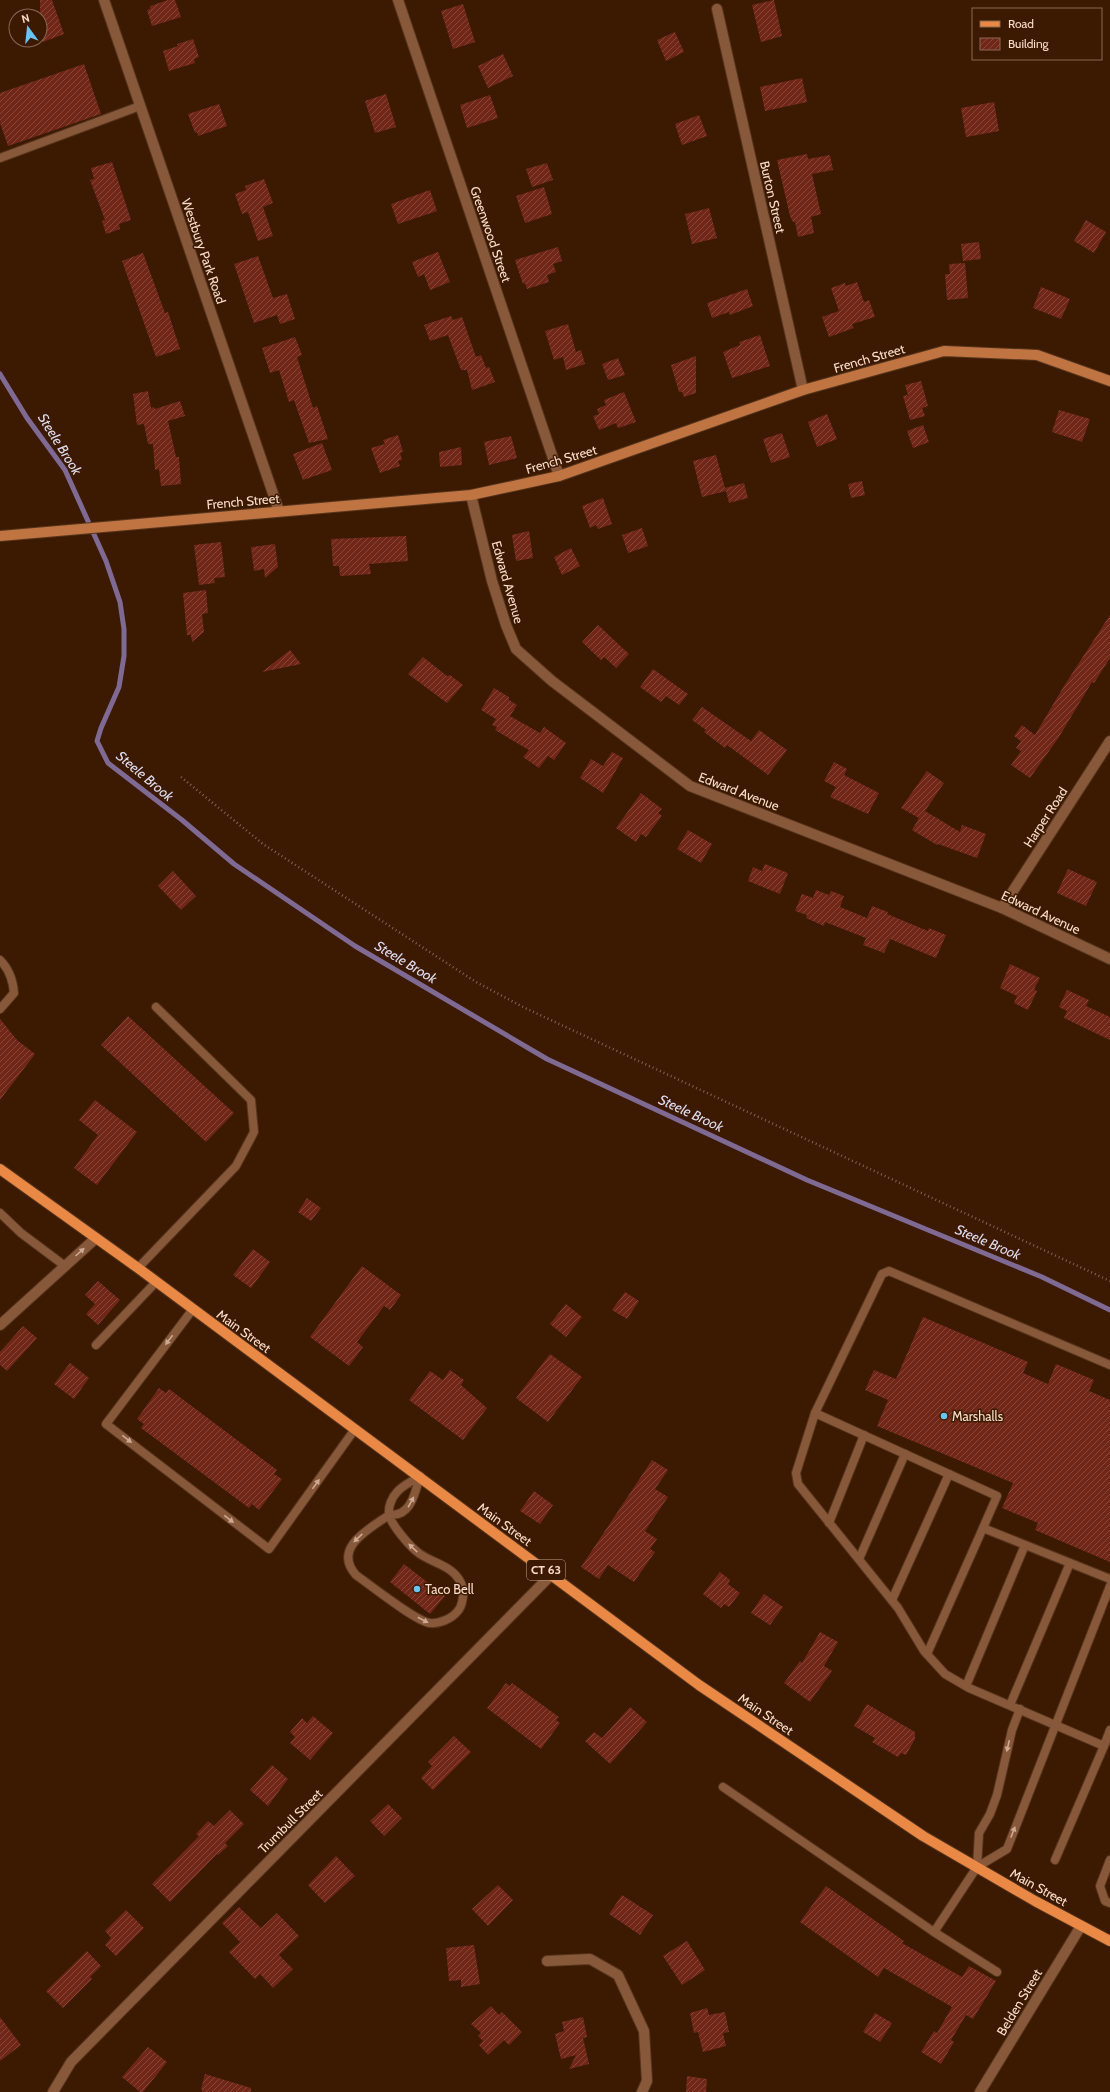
<svg xmlns="http://www.w3.org/2000/svg" width="1110" height="2092" font-family="Cabin,sans-serif">
	<style>
		.lines { fill: none; stroke-linecap: round; stroke-linejoin: round }
		.stream { stroke: #7f6a93; stroke-width: 5 }
		.building { fill: url(#building-hatch) }
		.lane-casing { stroke: #57351d; stroke-width: 10 }
		.street-casing { stroke: #57351d; stroke-width: 12 }
		.secondary-casing { stroke: #57351d; stroke-width: 12 }
		.primary-casing { stroke: #57351d; stroke-width: 12 }
		.path { stroke: #83634d; stroke-width: 2.5; stroke-dasharray: 1 3; stroke-linecap: butt }
		.lane { stroke: #87583a; stroke-width: 8 }
		.street { stroke: #87583a; stroke-width: 10 }
		.secondary { stroke: #bf7442; stroke-width: 10 }
		.primary { stroke: #ea8946; stroke-width: 10 }
		.oneway { fill: #cda892 }
		.poi-dot { fill: #6ac3f1; stroke: #3c1a01; stroke-width: 1.5 }
		.labels { text-anchor: middle; stroke-width: 3; stroke-linejoin: round; paint-order: stroke }
		.shield { fill: #3c1a01; stroke: #c2a28f; stroke-width: 1 }
		.shield-label { font-size: 12px; font-weight: bold; fill: #fbddcc }
		.street-label { font-size: 13px; fill: #fbddcc; stroke: #3c1a01 }
		.poi-label { font-size: 13px; fill: #fbddcc; stroke: #3c1a01; text-anchor: start }
		.water-label { font-size: 14px; font-style: italic; fill: #dedbef; stroke: #3c1a01 }
	</style>
	<defs>
		<pattern id="building-hatch" width="6" height="6" patternUnits="userSpaceOnUse"><rect width="6" height="6" fill="#712718"/><path d="M-1 1l2-2M0 6l6-6M5 7l2-2" fill="none" stroke="#864638"/></pattern>
	</defs>
	<rect width="100%" height="100%" fill="#3c1a01"/>
	<g class="lines">
		<polyline class="stream" points="0,374 27,418 65,470 106,561 120,602 124,629 124,656 119,687 101,728 97,741 108,763 182,820 234,864 355,946 547,1059 807,1180 1042,1277 1110,1310"/>
	</g>
	<g class="building">
		<polygon points="40,0 52,0 64,34 43,42 40,34"/>
		<polygon points="168,0 175,0 181,17 152,26 147,10 150,9 150,6"/>
		<polygon points="774,0 782,36 761,42 752,5"/>
		<polygon points="463,4 475,42 453,49 441,11"/>
		<polygon points="675,32 684,52 666,61 657,40"/>
		<polygon points="193,39 199,57 194,59 195,63 169,71 163,51 178,46 177,44"/>
		<polygon points="503,54 513,76 488,88 478,66"/>
		<polygon points="84,64 101,114 8,146 0,123 0,93"/>
		<polygon points="802,78 807,102 765,111 760,87"/>
		<polygon points="386,94 396,127 375,133 365,101"/>
		<polygon points="490,95 498,118 467,128 460,105"/>
		<polygon points="994,102 999,131 966,137 961,108"/>
		<polygon points="219,104 227,126 198,136 197,132 195,133 188,114"/>
		<polygon points="699,115 707,136 682,145 675,124"/>
		<polygon points="807,154 808,159 830,155 833,170 812,174 821,214 811,217 814,233 798,237 795,222 793,222 790,216 777,160"/>
		<polygon points="112,162 131,220 119,224 120,229 106,234 102,221 105,220 90,180 94,179 91,168"/>
		<polygon points="547,163 553,180 532,187 526,169"/>
		<polygon points="264,179 273,203 263,207 273,236 258,241 248,212 242,214 235,194 246,190 245,186"/>
		<polygon points="544,187 552,214 525,223 516,196"/>
		<polygon points="430,190 437,211 398,224 391,204"/>
		<polygon points="709,208 717,238 692,244 685,214"/>
		<polygon points="1086,220 1106,232 1094,253 1074,241"/>
		<polygon points="979,242 981,259 963,261 961,244"/>
		<polygon points="558,247 562,261 553,264 556,272 547,275 549,282 527,289 525,283 523,284 515,260"/>
		<polygon points="438,252 450,282 430,290 424,274 418,277 412,262"/>
		<polygon points="143,253 165,313 168,312 180,349 156,357 122,261"/>
		<polygon points="258,256 273,298 287,294 295,319 280,324 277,315 254,323 234,264"/>
		<polygon points="965,263 968,298 947,300 945,274 950,274 949,264"/>
		<polygon points="857,282 864,302 869,300 875,317 852,324 854,328 829,337 822,317 839,311 831,288 845,283 846,286"/>
		<polygon points="1041,287 1070,299 1061,319 1033,308"/>
		<polygon points="747,289 753,306 730,315 729,312 712,318 707,303"/>
		<polygon points="451,316 453,320 462,317 476,357 481,355 486,368 489,367 495,382 472,390 467,370 461,370 448,335 430,341 424,325"/>
		<polygon points="568,324 576,352 581,350 585,364 566,370 563,357 554,360 545,331"/>
		<polygon points="760,335 770,366 732,378 723,352 740,345 739,342"/>
		<polygon points="295,337 302,355 297,357 313,408 317,406 328,439 309,443 294,400 289,402 279,370 270,373 262,348"/>
		<polygon points="696,356 696,393 684,397 682,392 679,392 671,365"/>
		<polygon points="618,358 625,375 608,380 602,364"/>
		<polygon points="921,381 928,406 922,408 925,416 910,420 903,396 908,395 905,385"/>
		<polygon points="148,391 151,408 154,407 155,409 180,401 185,416 168,421 176,457 179,457 181,484 161,486 159,469 155,470 153,444 148,444 144,424 137,425 133,394"/>
		<polygon points="624,392 636,422 618,428 616,423 599,430 593,416 599,414 597,409 606,405 604,400"/>
		<polygon points="1059,410 1090,419 1082,442 1052,432"/>
		<polygon points="827,414 837,439 817,447 808,422"/>
		<polygon points="923,425 929,442 913,448 907,431"/>
		<polygon points="782,433 790,457 771,463 763,439"/>
		<polygon points="398,435 403,452 400,453 402,460 398,461 400,466 380,473 371,448 385,444 383,440"/>
		<polygon points="511,436 517,458 489,465 484,442"/>
		<polygon points="322,443 332,470 303,480 293,454"/>
		<polygon points="461,447 462,465 440,467 439,452"/>
		<polygon points="716,455 725,488 744,483 748,498 729,503 726,491 702,497 693,461"/>
		<polygon points="862,481 865,495 851,498 848,484"/>
		<polygon points="603,498 612,524 598,529 596,525 590,528 582,506"/>
		<polygon points="642,528 648,546 628,553 622,535"/>
		<polygon points="529,531 533,558 516,561 512,535"/>
		<polygon points="406,536 408,561 369,564 371,574 340,576 339,566 333,566 331,539"/>
		<polygon points="221,542 225,577 214,578 215,583 199,585 194,545"/>
		<polygon points="275,544 278,567 265,578 264,569 254,571 251,547"/>
		<polygon points="571,548 580,566 562,575 554,557"/>
		<polygon points="206,590 208,613 202,614 204,632 192,642 191,635 187,635 183,593"/>
		<polygon points="1110,615 1110,658 1094,683 1092,682 1059,737 1030,778 1011,765 1021,751 1016,748 1021,741 1014,736 1022,725 1035,735 1064,686"/>
		<polygon points="598,625 629,654 616,668 604,657 601,660 582,642"/>
		<polygon points="290,650 301,664 262,672"/>
		<polygon points="423,657 447,676 450,675 463,685 447,703 408,674"/>
		<polygon points="653,669 688,694 679,705 666,696 661,702 640,687"/>
		<polygon points="494,688 509,697 509,700 517,705 510,716 540,733 544,727 566,743 554,760 548,756 539,768 523,757 529,750 495,730 497,727 492,725 496,719 481,710"/>
		<polygon points="702,707 751,741 759,730 787,750 768,775 727,745 725,748 704,732 706,730 692,720"/>
		<polygon points="612,752 623,758 603,793 580,778 591,759 603,766"/>
		<polygon points="834,762 847,769 844,775 879,793 868,814 830,797 836,787 824,781"/>
		<polygon points="927,771 944,783 925,811 960,832 962,825 986,834 977,858 938,844 937,845 912,830 919,818 901,808"/>
		<polygon points="641,793 662,809 658,813 662,816 646,837 641,834 636,842 616,828"/>
		<polygon points="688,830 712,844 701,863 677,849"/>
		<polygon points="765,864 788,873 780,894 748,881 753,867 762,871"/>
		<polygon points="1068,869 1097,882 1086,906 1057,893"/>
		<polygon points="173,871 196,896 181,910 158,886"/>
		<polygon points="816,890 829,895 831,891 844,896 840,907 867,918 872,906 888,912 887,914 928,931 929,928 946,935 936,958 890,939 884,953 863,945 866,938 825,922 824,926 806,918 807,915 795,911 802,894 813,898"/>
		<polygon points="1010,964 1040,978 1034,989 1037,991 1028,1010 1014,1003 1017,996 1000,988"/>
		<polygon points="1067,990 1089,1000 1086,1006 1110,1017 1110,1040 1064,1018 1067,1011 1059,1007"/>
		<polygon points="128,1016 234,1113 206,1142 101,1045"/>
		<polygon points="0,1019 17,1040 35,1054 0,1100"/>
		<polygon points="95,1100 137,1132 97,1185 74,1168 98,1135 79,1120"/>
		<polygon points="307,1198 321,1208 311,1221 298,1212"/>
		<polygon points="253,1249 270,1262 251,1288 233,1275"/>
		<polygon points="362,1266 401,1295 390,1310 384,1306 357,1342 363,1347 349,1366 310,1337"/>
		<polygon points="98,1281 120,1300 98,1325 86,1314 95,1304 85,1295"/>
		<polygon points="625,1292 639,1301 627,1319 612,1310"/>
		<polygon points="566,1304 582,1317 566,1337 550,1324"/>
		<polygon points="923,1317 1028,1362 1023,1373 1048,1384 1056,1364 1094,1380 1089,1391 1110,1400 1110,1562 1035,1530 1038,1523 1002,1508 1013,1483 877,1426 888,1400 865,1390 874,1370 896,1379"/>
		<polygon points="23,1326 37,1338 7,1371 0,1365 0,1352"/>
		<polygon points="550,1354 582,1377 548,1422 516,1398"/>
		<polygon points="70,1363 89,1378 74,1399 54,1384"/>
		<polygon points="450,1370 464,1380 461,1385 487,1408 463,1440 409,1400 430,1371 443,1380"/>
		<polygon points="159,1388 166,1393 169,1389 277,1470 274,1474 282,1479 259,1510 252,1504 249,1508 141,1428 144,1424 137,1419"/>
		<polygon points="652,1460 668,1470 655,1489 668,1497 645,1531 657,1539 650,1549 655,1552 634,1582 608,1565 599,1579 581,1567"/>
		<polygon points="534,1491 553,1505 540,1524 520,1511"/>
		<polygon points="404,1564 445,1596 430,1614 390,1582"/>
		<polygon points="720,1572 730,1580 728,1584 740,1593 729,1607 724,1604 721,1608 703,1594"/>
		<polygon points="764,1594 783,1607 770,1625 751,1613"/>
		<polygon points="820,1632 838,1642 824,1666 832,1671 810,1702 784,1683 800,1661 802,1663"/>
		<polygon points="506,1683 510,1686 512,1683 559,1717 556,1720 560,1723 541,1749 487,1708"/>
		<polygon points="867,1704 915,1732 915,1739 906,1755 901,1753 898,1757 872,1742 875,1738 854,1726"/>
		<polygon points="630,1707 647,1722 610,1764 585,1741 594,1732 602,1738"/>
		<polygon points="313,1716 333,1733 310,1760 290,1743 295,1737 290,1732 302,1718 307,1723"/>
		<polygon points="454,1736 471,1752 433,1790 421,1778 432,1766 428,1762"/>
		<polygon points="272,1765 288,1779 268,1806 250,1790"/>
		<polygon points="388,1804 402,1818 384,1836 370,1821"/>
		<polygon points="230,1810 244,1824 225,1843 228,1846 218,1855 217,1854 170,1902 152,1884 199,1836 196,1834 208,1821 214,1826"/>
		<polygon points="336,1856 355,1876 325,1903 308,1885"/>
		<polygon points="498,1885 513,1900 488,1926 472,1909"/>
		<polygon points="826,1886 904,1941 902,1943 962,1977 969,1966 996,1981 973,2019 966,2015 951,2040 954,2042 941,2064 921,2052 934,2031 937,2033 952,2007 884,1968 878,1977 800,1922"/>
		<polygon points="622,1895 653,1915 640,1935 609,1914"/>
		<polygon points="239,1907 261,1928 277,1913 299,1936 279,1955 293,1969 273,1988 260,1974 255,1979 229,1952 240,1942 222,1923"/>
		<polygon points="126,1910 144,1928 116,1956 105,1945 111,1938 105,1931"/>
		<polygon points="687,1941 705,1970 682,1985 663,1956"/>
		<polygon points="474,1945 480,1984 461,1987 461,1980 449,1981 446,1948"/>
		<polygon points="87,1951 101,1966 90,1977 92,1979 63,2008 46,1991"/>
		<polygon points="491,2006 499,2015 502,2012 522,2032 509,2045 504,2040 488,2055 479,2045 483,2041 478,2036 481,2033 471,2024"/>
		<polygon points="707,2008 709,2015 725,2012 729,2032 723,2033 726,2046 703,2052 698,2032 694,2033 690,2013"/>
		<polygon points="875,2013 892,2023 880,2042 863,2032"/>
		<polygon points="0,2017 21,2045 0,2061"/>
		<polygon points="583,2017 587,2037 583,2038 589,2064 569,2069 576,2055 561,2059 555,2034 564,2031 562,2022"/>
		<polygon points="148,2047 167,2062 143,2092 140,2092 122,2077"/>
		<polygon points="205,2074 251,2088 251,2092 202,2092 202,2090 201,2089"/>
		<polygon points="687,2076 707,2079 706,2092 686,2092"/>
	</g>
	<g class="lines">
		<g class="lane-casing">
			<g id="lane">
				<polyline points="0,158 140,106"/>
				<path d="M 0,960 C 9,969 13,980 14,993 L 0,1009"/>
				<polyline points="0,1213 21,1233 65,1266"/>
				<polyline points="138,1268 236,1166 254,1132 251,1100 156,1007"/>
				<polyline points="193,1309 106,1424 269,1549 355,1429"/>
				<polyline points="96,1345 156,1282"/>
				<polyline points="1110,1365 889,1271 882,1274 815,1413 796,1473 798,1484 898,1608 924,1651 945,1674 969,1688 1104,1746 1110,1730"/>
				<polyline points="815,1413 997,1496 983,1528 1110,1579"/>
				<path d="M 420,1476 C 415,1493 411,1517 389,1515 C 369,1529 332,1548 356,1575 C 370,1585 417,1622 430,1623 C 439,1624 451,1619 457,1612 C 463,1606 465,1591 461,1583 C 453,1566 435,1564 420,1554 C 411,1548 391,1525 389,1514 C 388,1507 392,1497 397,1492 C 403,1485 413,1481 420,1476"/>
				<polyline points="829,1523 864,1435"/>
				<polyline points="859,1559 905,1454"/>
				<polyline points="892,1600 949,1474"/>
				<polyline points="927,1654 983,1528"/>
				<polyline points="966,1686 1025,1545"/>
				<polyline points="1010,1705 1070,1563"/>
				<polyline points="723,1787 934,1932 997,1972"/>
				<polyline points="1055,1860 1104,1746"/>
				<polyline points="1110,1860 1100,1886 1105,1901 1110,1903"/>
				<polyline points="977,1867 979,1833 990,1814 997,1795 1012,1730 1020,1709"/>
				<polyline points="934,1932 977,1867 1007,1849 1110,1586"/>
			</g>
		</g>
		<g class="street-casing">
			<g id="street">
				<polyline points="104,0 279,511"/>
				<polyline points="398,0 559,476"/>
				<polyline points="717,9 803,390"/>
				<polyline points="471,495 492,581 506,625 516,649 552,681 690,786 1002,908 1110,959"/>
				<polyline points="1002,908 1110,741"/>
				<polyline points="0,1325 96,1238"/>
				<polyline points="547,1961 590,1959 618,1975 644,2031 647,2081 642,2092"/>
				<polyline points="53,2092 71,2062 552,1574"/>
				<polyline points="980,2092 1081,1926"/>
			</g>
		</g>
		<g class="secondary-casing">
			<polyline id="secondary" points="0,536 471,495 559,476 803,390 944,351 1037,355 1110,381"/>
		</g>
		<g class="primary-casing">
			<polyline id="primary" points="0,1169 138,1268 699,1685 923,1836 1035,1901 1110,1941"/>
		</g>
		<polyline class="path" points="181,777 263,844 476,982 525,1008 1110,1281"/>
		<use href="#lane" class="lane"/>
		<use href="#street" class="street"/>
		<use href="#secondary" class="secondary"/>
		<use href="#primary" class="primary"/>
	</g>
	<defs><path id="oneway-solid" d="M-6-.8H1V-3.2L6.5 0L1 3.2V.8H-6Z"/></defs>
	<g class="oneway">
		<use href="#oneway-solid" transform="translate(80 1252) rotate(-42)"/>
		<use href="#oneway-solid" transform="translate(169 1340) rotate(127)"/>
		<use href="#oneway-solid" transform="translate(127 1439) rotate(38)"/>
		<use href="#oneway-solid" transform="translate(316 1484) rotate(-54)"/>
		<use href="#oneway-solid" transform="translate(411 1502) rotate(-61)"/>
		<use href="#oneway-solid" transform="translate(229 1519) rotate(38)"/>
		<use href="#oneway-solid" transform="translate(358 1538) rotate(137)"/>
		<use href="#oneway-solid" transform="translate(413 1548) rotate(-137)"/>
		<use href="#oneway-solid" transform="translate(423 1620) rotate(28)"/>
		<use href="#oneway-solid" transform="translate(1008 1746) rotate(103)"/>
		<use href="#oneway-solid" transform="translate(1013 1832) rotate(-69)"/>
	</g>
	<g class="poi-dot">
		<circle cx="944" cy="1416" r="4"/>
		<circle cx="417" cy="1589" r="4"/>
	</g>
	<g class="labels">
		<rect class="shield" x="527" y="1560" width="38" height="20" rx="3"/>
		<g class="shield-label">
			<text x="546" y="1574">CT 63</text>
		</g>
		<g class="street-label">
			<text transform="translate(773 197) rotate(77)" y="5">Burton Street</text>
			<text transform="translate(491 234) rotate(71)" y="5">Greenwood Street</text>
			<text transform="translate(204 251) rotate(71)" y="5">Westbury Park Road</text>
			<text transform="translate(869 358) rotate(-16)" y="5">French Street</text>
			<text transform="translate(561 459) rotate(-16)" y="5">French Street</text>
			<text transform="translate(243 501) rotate(-5)" y="5">French Street</text>
			<text transform="translate(508 582) rotate(74)" y="5">Edward Avenue</text>
			<text transform="translate(739 791) rotate(21)" y="5">Edward Avenue</text>
			<text transform="translate(1045 817) rotate(-57)" y="5">Harper Road</text>
			<text transform="translate(1041 912) rotate(25)" y="5">Edward Avenue</text>
			<text transform="translate(244 1331) rotate(36)" y="5">Main Street</text>
			<text transform="translate(505 1524) rotate(36)" y="5">Main Street</text>
			<text transform="translate(766 1714) rotate(34)" y="5">Main Street</text>
			<text transform="translate(290 1821) rotate(-45)" y="5">Trumbull Street</text>
			<text transform="translate(1039 1887) rotate(29)" y="5">Main Street</text>
			<text transform="translate(1019 2002) rotate(-59)" y="5">Belden Street</text>
		</g>
		<g class="poi-label">
			<text x="952" y="1421">Marshalls</text>
			<text x="425" y="1594">Taco Bell</text>
		</g>
		<g class="water-label">
			<text transform="translate(60 444) rotate(58)" y="5">Steele Brook</text>
			<text transform="translate(145 776) rotate(40)" y="5">Steele Brook</text>
			<text transform="translate(406 962) rotate(31)" y="5">Steele Brook</text>
			<text transform="translate(691 1113) rotate(25)" y="5">Steele Brook</text>
			<text transform="translate(988 1242) rotate(23)" y="5">Steele Brook</text>
		</g>
	</g>
	<rect x="972" y="8" width="130" height="52" fill="#3c1a01" stroke="#886852"/>
	<rect x="980" y="21" width="20" height="6" fill="#ea8946" stroke="#886852"/>
	<text x="1008" y="28" font-size="12" fill="#fbddcc">Road</text>
	<rect x="980" y="38" width="20" height="12" fill="url(#building-hatch)" stroke="#886852"/>
	<text x="1008" y="48" font-size="12" fill="#fbddcc">Building</text>
	<g transform="translate(28 28) rotate(345)"><circle r="19" fill="#3c1a01" stroke="#886852"/>
	<path d="M0-3L7 15L0 10L-7 15Z" fill="#6ac3f1"/>
	<text y="-6" font-size="11" font-weight="bold" text-anchor="middle" fill="#fbddcc">N</text>
	</g>
</svg>
